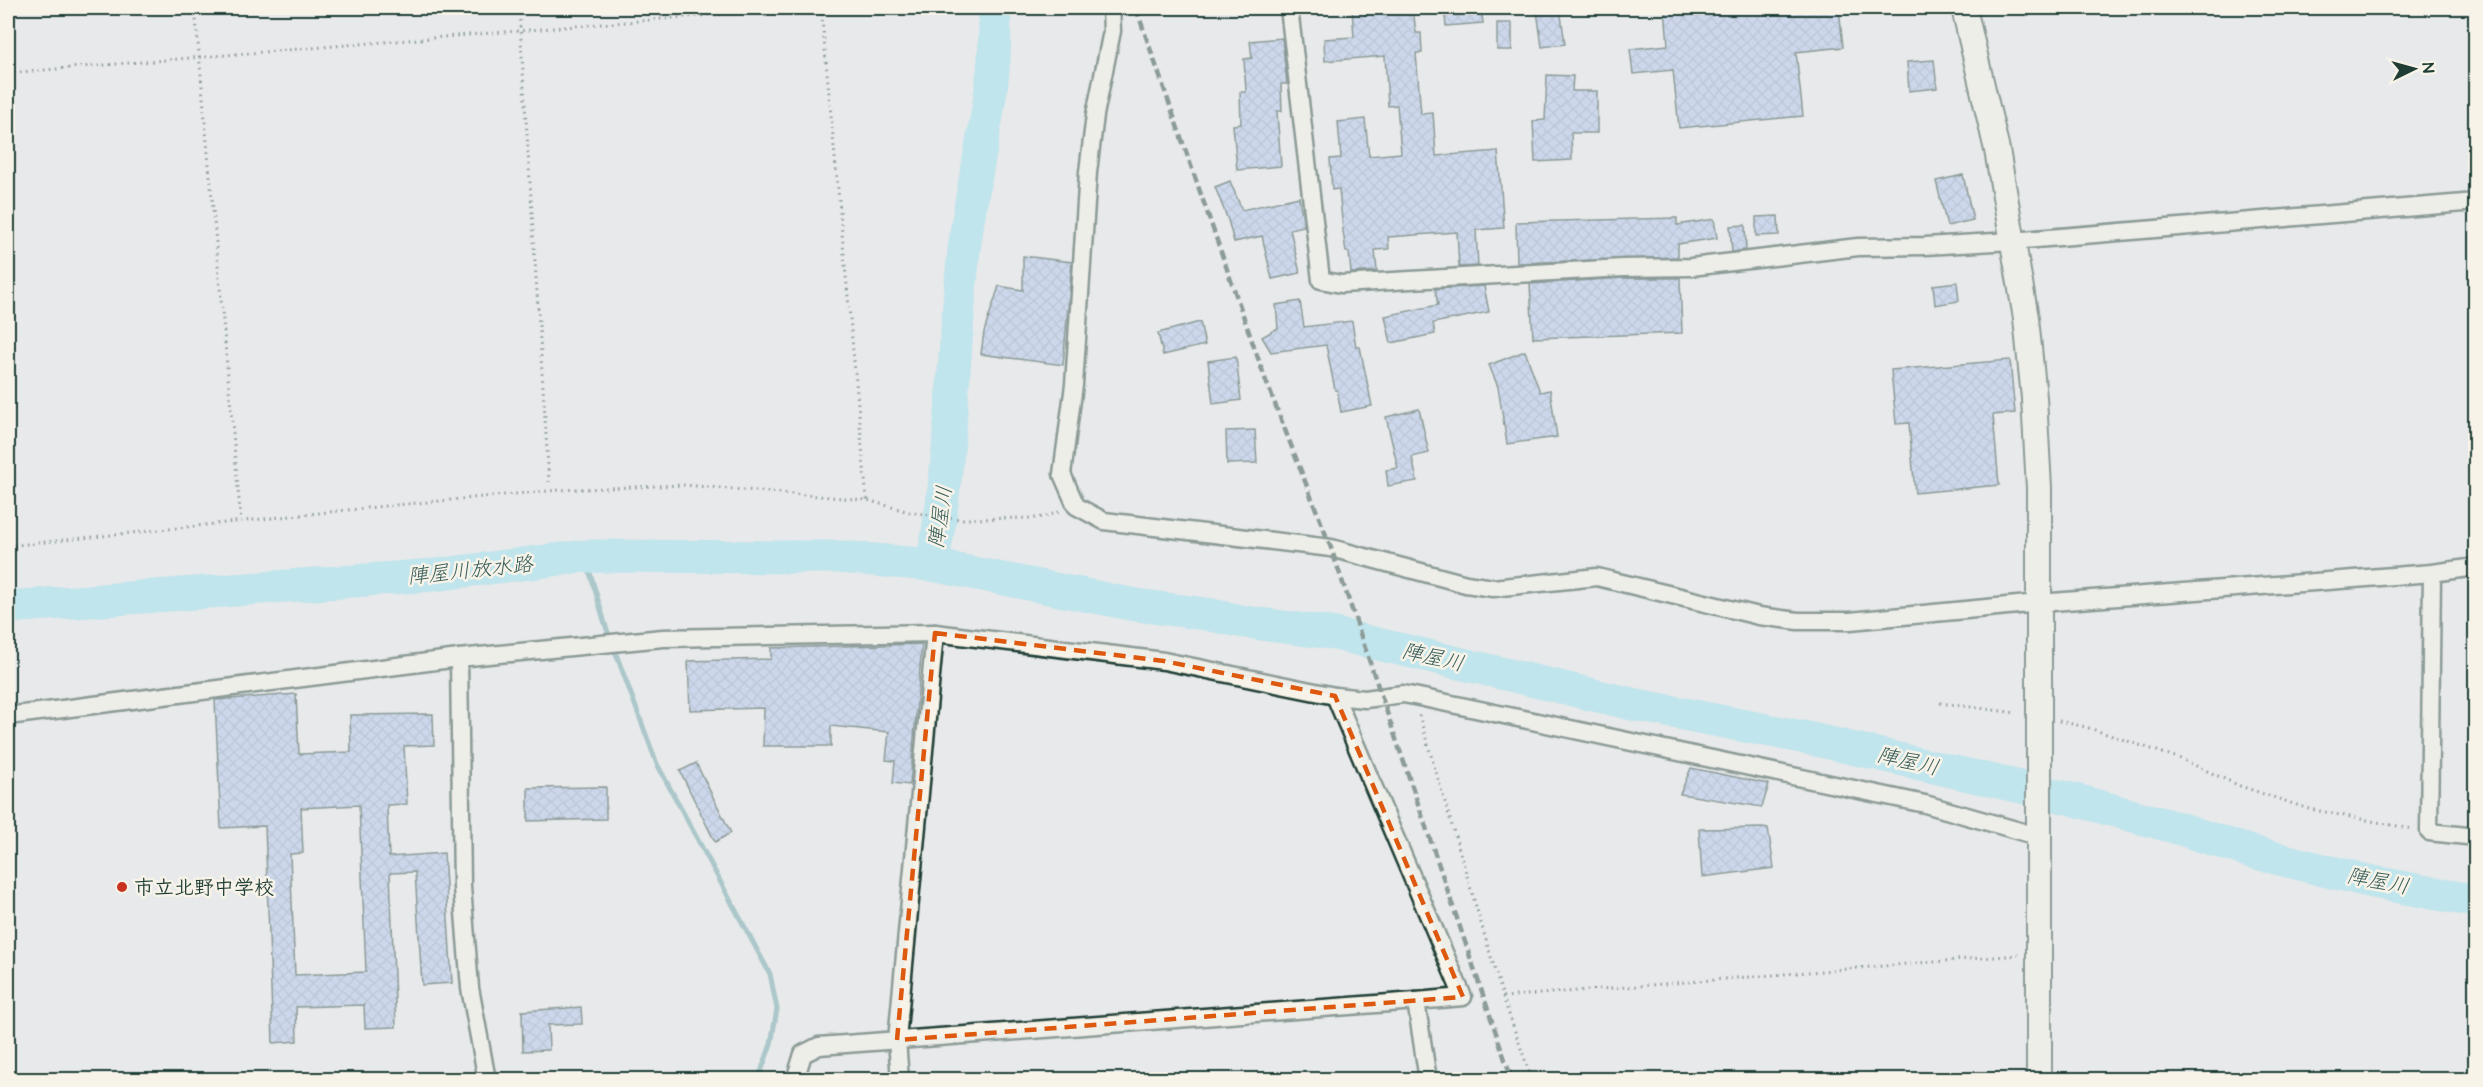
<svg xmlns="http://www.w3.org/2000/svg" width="2483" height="1087" font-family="'Architects Daughter','Klee One',sans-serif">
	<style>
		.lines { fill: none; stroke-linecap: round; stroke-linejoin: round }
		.stream { stroke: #639ea5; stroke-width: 5 }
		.river { stroke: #91dff1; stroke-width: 33 }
		.building { fill: url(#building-cross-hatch); stroke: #1f3d34; stroke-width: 1.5; fill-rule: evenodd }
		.street-casing { stroke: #1f3d34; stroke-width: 21 }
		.secondary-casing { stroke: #1f3d34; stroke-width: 28 }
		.path { stroke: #1f3d34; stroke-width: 3; stroke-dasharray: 1.5 4.5; stroke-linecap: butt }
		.street { stroke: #f7f3e8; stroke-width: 16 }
		.secondary { stroke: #f7f3e8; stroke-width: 24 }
		.rail { stroke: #1f3d34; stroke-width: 4.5; stroke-dasharray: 9 4.5; stroke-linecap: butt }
		.marked { fill: none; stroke: #de580e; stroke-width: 4.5; stroke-dasharray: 12 8; stroke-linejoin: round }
		.poi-dot { fill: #c8321e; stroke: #f7f3e8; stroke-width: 2 }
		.labels { text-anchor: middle; stroke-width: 5; stroke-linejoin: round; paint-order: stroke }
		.poi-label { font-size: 20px; font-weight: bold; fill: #1f3d34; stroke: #f7f3e8; text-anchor: start }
		.water-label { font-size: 21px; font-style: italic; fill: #365d5a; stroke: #f7f3e8 }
	</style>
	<defs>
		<pattern id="building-cross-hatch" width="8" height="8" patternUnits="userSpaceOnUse" patternTransform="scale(1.5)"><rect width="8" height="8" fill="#acc2f0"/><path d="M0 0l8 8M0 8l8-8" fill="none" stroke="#8b9fc3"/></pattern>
	</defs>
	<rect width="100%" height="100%" fill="#e8e9ea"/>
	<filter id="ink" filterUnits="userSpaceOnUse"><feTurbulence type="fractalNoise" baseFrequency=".0167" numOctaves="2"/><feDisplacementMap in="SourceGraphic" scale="12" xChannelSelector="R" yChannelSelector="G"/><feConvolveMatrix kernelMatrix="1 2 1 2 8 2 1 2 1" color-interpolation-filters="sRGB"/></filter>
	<g filter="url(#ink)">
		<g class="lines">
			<polyline class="stream" points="585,556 606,627 657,764 770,974 777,1009 771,1044 758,1080"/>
			<g class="river">
				<path d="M 932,565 C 954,456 952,344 966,234 C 976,159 1000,83 994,8"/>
				<polyline points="8,607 434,575 585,556 839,557 932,565 1136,605 1206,614 1245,622 1331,633 1632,704 1812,739 2072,799 2181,829 2248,851 2323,870 2368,881 2476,901"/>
			</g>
		</g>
		<g class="building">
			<polygon points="1352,8 1413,8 1416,33 1421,33 1422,53 1416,53 1421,114 1433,113 1436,156 1498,151 1504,228 1476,230 1478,266 1459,267 1457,232 1388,237 1389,249 1375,250 1377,271 1351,273 1349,252 1346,252 1343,231 1339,189 1332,190 1330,159 1341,158 1338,122 1365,119 1369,156 1401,153 1397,105 1388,106 1385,56 1325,61 1324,39 1354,37"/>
			<polygon points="1444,8 1481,8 1483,23 1446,26"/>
			<polygon points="1560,8 1565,44 1542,47 1537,11"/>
			<polygon points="1682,8 1839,8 1843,47 1796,52 1803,116 1679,128 1673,70 1633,74 1630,49 1668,45 1665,9"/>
			<rect x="1497" y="23" width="15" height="27"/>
			<polygon points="1282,38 1287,84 1281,84 1282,111 1277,111 1281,166 1237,170 1233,125 1241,124 1240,92 1246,92 1244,59 1252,58 1250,41"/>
			<polygon points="1934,60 1937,88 1909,91 1907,62"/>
			<polygon points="1547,75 1573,76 1572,91 1597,91 1597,133 1571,133 1572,160 1535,162 1533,121 1545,120"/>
			<polygon points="1963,175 1973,220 1947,226 1936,181"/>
			<polygon points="1230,181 1242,210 1299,197 1304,226 1290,229 1300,273 1272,279 1262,236 1234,242 1228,220 1215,187"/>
			<polygon points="1778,216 1779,235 1756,236 1756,217"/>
			<polygon points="1677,218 1677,225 1714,219 1717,238 1678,244 1678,257 1517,263 1516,222"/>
			<polygon points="1745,225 1746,250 1732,252 1730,226"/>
			<polygon points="1023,256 1072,262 1063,365 981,354 984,332 999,286 1023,290"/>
			<polygon points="1623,278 1680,278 1682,333 1533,338 1530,284"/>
			<polygon points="1957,282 1959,301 1935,305 1933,285"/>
			<polygon points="1484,286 1489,312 1433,323 1435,334 1391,343 1385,316 1438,305 1435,289"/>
			<polygon points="1300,301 1304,327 1352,321 1356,347 1360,347 1372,406 1341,412 1337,390 1335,390 1326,345 1271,352 1262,337 1278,328 1276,305"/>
			<polygon points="1200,322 1205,345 1163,355 1158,333"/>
			<polygon points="1525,351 1540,392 1550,390 1557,437 1507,444 1498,387 1489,365"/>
			<polygon points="1236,357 1241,400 1213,404 1208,361"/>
			<polygon points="2010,360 2015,413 1993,415 1999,485 1915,493 1909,423 1896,424 1891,370"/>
			<polygon points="1419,409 1429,453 1412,457 1417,481 1388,486 1386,470 1398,468 1386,417"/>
			<polygon points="1255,430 1257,463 1227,464 1226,431"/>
			<polygon points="922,644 910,785 893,783 895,761 886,760 889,732 831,726 831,746 763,746 764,708 690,710 688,661 771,659 771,648"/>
			<path d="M 296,694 L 299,754 L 351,752 L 350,715 L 433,714 L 434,745 L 404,746 L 407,804 L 387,805 L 389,857 L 444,853 L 452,983 L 422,985 L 415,872 L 390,873 L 396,1027 L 365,1028 L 364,1005 L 296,1007 L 297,1041 L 273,1043 L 265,826 L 221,828 L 215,700 ZM 359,805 L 366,972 L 295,975 L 290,854 L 303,853 L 301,808 Z"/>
			<polygon points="696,763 731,833 715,842 680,771"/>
			<polygon points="1691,768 1769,784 1762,807 1680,794"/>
			<polygon points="606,787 606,819 528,821 528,788"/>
			<polygon points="1768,828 1774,868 1702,877 1699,829"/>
			<polygon points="581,1007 582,1024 548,1025 549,1050 523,1051 522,1011"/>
		</g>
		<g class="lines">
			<g class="street-casing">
				<g id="street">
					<polyline points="1111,8 1112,31 1095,115 1088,172 1074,385 1062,474 1076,506 1104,521 1331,548 1466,584 1493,588 1597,577 1759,616 1798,621 1850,621 2039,603 2432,573 2476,567"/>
					<polyline points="1289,8 1321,280 1341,284 1623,268 1691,267 1858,247 1925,246 2012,241 2476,202"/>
					<polyline points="2432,573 2429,832 2476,837"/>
					<polyline points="459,658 462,887 470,988 487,1080"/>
					<polyline points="1335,696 1365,699 1403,694 1414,696 1925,804 2037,836"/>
					<polyline points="8,716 459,658 663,638 935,633 1164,661 1335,696 1463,997 1416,1001"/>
					<polyline points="795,1080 803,1054 819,1046 1416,1001 1428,1080"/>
					<polyline points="900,1080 897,1040 935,633"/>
				</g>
			</g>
			<g class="secondary-casing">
				<polyline id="secondary" points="1964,8 1997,150 2026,318 2034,398 2039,488 2039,1080"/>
			</g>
			<g class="path">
				<polyline points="195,8 241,522"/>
				<polyline points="519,8 549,482"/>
				<polyline points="821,8 867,500"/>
				<polyline points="8,73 795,8"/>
				<polyline points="8,546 385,506 559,490 683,485 867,500 909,512 960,519 1039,518 1060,512"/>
				<polyline points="1940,703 2017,713"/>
				<polyline points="1419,715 1503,997 1532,1080"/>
				<polyline points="2059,721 2086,727 2181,759 2240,786 2309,809 2413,829"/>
				<polyline points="1503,997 2018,955"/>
			</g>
			<use href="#street" class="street"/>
			<use href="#secondary" class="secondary"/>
			<polyline class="rail" points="1136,8 1266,381 1331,548 1512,1080"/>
		</g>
	</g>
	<path d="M0 0H2483V1087H0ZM 935,633 L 1164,661 L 1335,696 L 1463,997 L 897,1040 Z" fill="#e8e9ea" fill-opacity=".55" fill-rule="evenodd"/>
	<path class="marked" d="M 935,633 L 1164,661 L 1335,696 L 1463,997 L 897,1040 Z"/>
	<circle class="poi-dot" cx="122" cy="887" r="6"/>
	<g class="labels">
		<g class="poi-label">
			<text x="134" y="894">市立北野中学校</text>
		</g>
		<g class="water-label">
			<text transform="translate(940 517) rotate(-82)" y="7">陣屋川</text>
			<text transform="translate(470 570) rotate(-6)" y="7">陣屋川放水路</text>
			<text transform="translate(1433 657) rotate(13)" y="7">陣屋川</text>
			<text transform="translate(1908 761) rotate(13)" y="7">陣屋川</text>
			<text transform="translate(2378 881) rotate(11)" y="7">陣屋川</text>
		</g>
	</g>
	<rect width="2483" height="1087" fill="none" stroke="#f7f3e8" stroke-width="30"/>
	<rect x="15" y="15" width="2453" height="1057" fill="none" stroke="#1f3d34" stroke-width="2" filter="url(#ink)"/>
	<g transform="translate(2414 69) rotate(85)" stroke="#f7f3e8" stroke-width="4.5" paint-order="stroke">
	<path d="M0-4.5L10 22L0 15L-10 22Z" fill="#1f3d34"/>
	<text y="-9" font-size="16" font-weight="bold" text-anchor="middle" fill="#1f3d34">N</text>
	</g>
</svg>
